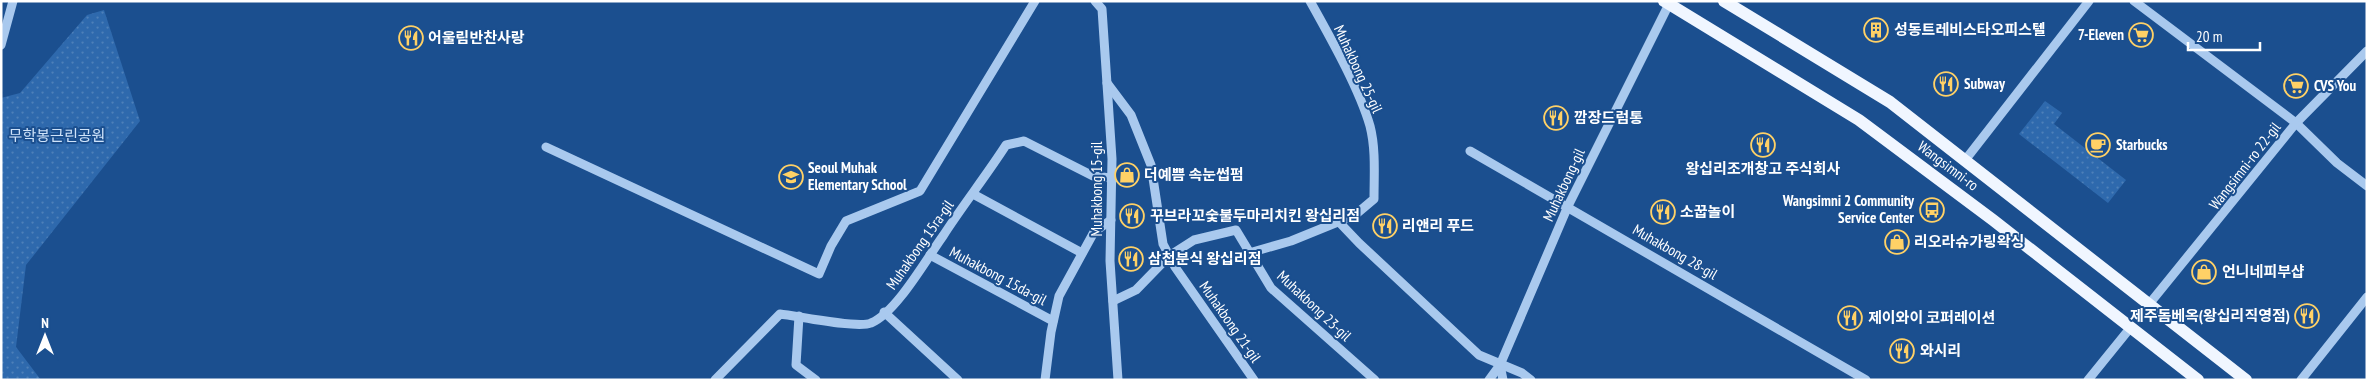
<svg xmlns="http://www.w3.org/2000/svg" width="2368" height="381" font-family="'PT Sans Narrow','Noto Sans KR',sans-serif">
	<style>
		.park { fill: url(#park-dots) }
		.lines { fill: none; stroke-linecap: round; stroke-linejoin: round }
		.minor { stroke: #a9c9ee; stroke-width: 9 }
		.major { stroke: #f0f6ff; stroke-width: 12 }
		.labels { text-anchor: middle; stroke-width: 4; stroke-linejoin: round; paint-order: stroke }
		.poi-label { font-size: 15px; font-weight: bold; fill: #fff; stroke: #1b4f8f; text-anchor: start }
		.street-label { font-size: 15px; fill: #fff; stroke: #1b4f8f }
		.park-label { font-size: 15px; fill: #cfe3fa; stroke: #1b4f8f }
	</style>
	<defs>
		<pattern id="park-dots" width="8" height="8" patternUnits="userSpaceOnUse" patternTransform="scale(1.25)"><rect width="8" height="8" fill="#2e69ad"/><path d="M2 2h.1M6 6h.1" fill="none" stroke="#4d80b9" stroke-width="1.8" stroke-linecap="round"/></pattern>
	</defs>
	<rect width="100%" height="100%" fill="#1b4f8f"/>
	<g class="park">
		<polygon points="104,10 140,121 26,265 16,347 41,380 1,380 1,98 20,93 87,15"/>
		<polygon points="2045,101 2062,113 2054,124 2126,180 2108,203 2019,134"/>
	</g>
	<g class="lines">
		<g class="minor">
			<polyline points="1095,1 1102,9 1112,159 1110,261 1118,380"/>
			<polyline points="2134,1 2296,123 2337,163 2367,186"/>
			<polyline points="1,45 13,1"/>
			<polyline points="1107,83 1131,115 1151,165 1163,244 1175,267 1254,380"/>
			<polyline points="546,147 819,274 831,246 846,221 920,191 1035,1"/>
			<polyline points="1470,151 1866,380"/>
			<polyline points="1966,159 2089,1"/>
			<polyline points="973,194 1082,253"/>
			<polyline points="1339,222 1359,243 1479,355 1522,373 1531,380"/>
			<path d="M 1249,253 L 1291,241 L 1355,215 L 1374,199 C 1374,176 1376,149 1370,126 C 1359,88 1330,37 1310,1"/>
			<polyline points="930,255 1053,321"/>
			<polyline points="1113,301 1136,290 1169,256 1194,240 1236,230 1271,288 1375,380"/>
			<polyline points="2150,303 2296,123 2367,51"/>
			<polyline points="884,312 958,380"/>
			<polyline points="799,316 796,365 816,380"/>
			<polyline points="1500,365 1503,380"/>
			<path d="M 715,380 L 780,314 C 798,316 858,329 871,323 C 896,313 927,258 943,236 C 963,205 986,176 1006,145 L 1024,141 L 1093,176 L 1111,178"/>
			<polyline points="1045,380 1051,332 1059,296 1094,232 1111,220"/>
			<polyline points="1489,380 1500,365 1568,206 1669,4 1668,1"/>
			<polyline points="2088,380 2131,327"/>
			<polyline points="2301,380 2367,297"/>
		</g>
		<g class="major">
			<polyline points="1664,1 1859,120 1993,220 2198,380"/>
			<polyline points="1724,1 1890,102 2246,380"/>
		</g>
	</g>
	<defs>
		<g id="building-ring" transform="scale(1.25)"><circle r="9.5" fill="#1b4f8f" stroke="#ffd166" stroke-width="1.5"/><path d="M-4-6H4V6H1V3H-1V6H-4ZM-2.5-4.3h1.7v1.8h-1.7ZM.8-4.3h1.7v1.8H.8ZM-2.5-1h1.7V.8h-1.7ZM.8-1h1.7V.8H.8Z" fill="#ffd166"/></g>
		<g id="supermarket-ring" transform="scale(1.25)"><circle r="9.5" fill="#1b4f8f" stroke="#ffd166" stroke-width="1.5"/><path d="M-6-5.5h2.5l.6 2H6L4.5 2H-2.5L-4.4-4H-6ZM-1.5 3.2a1.3 1.3 0 1 0 .1 0ZM3 3.2a1.3 1.3 0 1 0 .1 0Z" fill="#ffd166"/></g>
		<g id="restaurant-ring" transform="scale(1.25)"><circle r="9.5" fill="#1b4f8f" stroke="#ffd166" stroke-width="1.5"/><path d="M-5-6h1v4h1v-4h1v4h1v-4h1v5L-1.5 .5V6h-2V.5L-5-1ZM5-6V6H3V1.5H1.5Q1.5-4 5-6Z" fill="#ffd166"/></g>
		<g id="cafe-ring" transform="scale(1.25)"><circle r="9.5" fill="#1b4f8f" stroke="#ffd166" stroke-width="1.5"/><path d="M-5.5-4.5H6V0H3Q3 3.5 0 3.5H-2.5Q-5.5 3.5-5.5 0ZM3-3.2v2h1.7v-2ZM-6 4.5H4V6H-6Z" fill="#ffd166"/></g>
		<g id="shop-ring" transform="scale(1.25)"><circle r="9.5" fill="#1b4f8f" stroke="#ffd166" stroke-width="1.5"/><path d="M-5-2.5h2.3a2.7 3.5 0 0 1 5.4 0H5L5.5 6h-11ZM-1.5-2.5h3a1.5 2.3 0 0 0-3 0Z" fill="#ffd166"/></g>
		<g id="school-ring" transform="scale(1.25)"><circle r="9.5" fill="#1b4f8f" stroke="#ffd166" stroke-width="1.5"/><path d="M0-5L7-2L0 1L-7-2ZM-4 1L0 2.5L4 1V4Q0 6-4 4Z" fill="#ffd166"/></g>
		<g id="bus-ring" transform="scale(1.25)"><circle r="9.5" fill="#1b4f8f" stroke="#ffd166" stroke-width="1.5"/><path d="M-5-6H5V4H4V6H2V4H-2V6H-4V4H-5ZM-3.5-4V0h7V-4ZM-3.5 1.2v1.5H-2V1.2ZM2 1.2v1.5H3.5V1.2Z" fill="#ffd166"/></g>
	</defs>
	<g fill-rule="evenodd">
		<use href="#building-ring" x="1876" y="30"/>
		<use href="#supermarket-ring" x="2141" y="35"/>
		<use href="#restaurant-ring" x="411" y="38"/>
		<use href="#restaurant-ring" x="1946" y="84"/>
		<use href="#supermarket-ring" x="2296" y="86"/>
		<use href="#restaurant-ring" x="1556" y="118"/>
		<use href="#restaurant-ring" x="1763" y="145"/>
		<use href="#cafe-ring" x="2098" y="145"/>
		<use href="#shop-ring" x="1127" y="175"/>
		<use href="#school-ring" x="791" y="177"/>
		<use href="#bus-ring" x="1932" y="210"/>
		<use href="#restaurant-ring" x="1663" y="212"/>
		<use href="#restaurant-ring" x="1132" y="216"/>
		<use href="#restaurant-ring" x="1385" y="226"/>
		<use href="#shop-ring" x="1897" y="242"/>
		<use href="#restaurant-ring" x="1131" y="259"/>
		<use href="#shop-ring" x="2204" y="272"/>
		<use href="#restaurant-ring" x="2307" y="316"/>
		<use href="#restaurant-ring" x="1850" y="318"/>
		<use href="#restaurant-ring" x="1902" y="351"/>
	</g>
	<g class="labels">
		<g class="poi-label">
			<text x="1894" y="35">성동트레비스타오피스텔</text>
			<text x="2124" y="40" text-anchor="end">7-Eleven</text>
			<text x="428" y="43">어울림반찬사랑</text>
			<text x="1964" y="89">Subway</text>
			<text x="2314" y="91">CVS You</text>
			<text x="1574" y="123">깜장드럼통</text>
			<text x="2116" y="150">Starbucks</text>
			<text x="808" y="173">Seoul Muhak<tspan x="808" dy="17">Elementary School</tspan></text>
			<text x="1763" y="174" text-anchor="middle">왕십리조개창고 주식회사</text>
			<text x="1144" y="180">더예쁨 속눈썹펌</text>
			<text x="1914" y="206" text-anchor="end">Wangsimni 2 Community<tspan x="1914" dy="17">Service Center</tspan></text>
			<text x="1680" y="217">소꿉놀이</text>
			<text x="1150" y="221">꾸브라꼬숯불두마리치킨 왕십리점</text>
			<text x="1402" y="231">리앤리 푸드</text>
			<text x="1914" y="247">리오라슈가링왁싱</text>
			<text x="1148" y="264">삼첩분식 왕십리점</text>
			<text x="2222" y="277">언니네피부샵</text>
			<text x="2290" y="321" text-anchor="end">제주돔베옥(왕십리직영점)</text>
			<text x="1868" y="323">제이와이 코퍼레이션</text>
			<text x="1920" y="356">와시리</text>
		</g>
		<g class="street-label">
			<text transform="translate(1358 69) rotate(65)" y="5">Muhakbong 25-gil</text>
			<text transform="translate(1948 166) rotate(37)" y="5">Wangsimni-ro</text>
			<text transform="translate(2245 166) rotate(-52)" y="5">Wangsimni-ro 22-gil</text>
			<text transform="translate(1564 185) rotate(-65)" y="5">Muhakbong-gil</text>
			<text transform="translate(1097 189) rotate(-90)" y="5">Muhakbong 15-gil</text>
			<text transform="translate(920 245) rotate(-55)" y="5">Muhakbong 15ra-gil</text>
			<text transform="translate(1675 252) rotate(30)" y="5">Muhakbong 28-gil</text>
			<text transform="translate(998 276) rotate(28)" y="5">Muhakbong 15da-gil</text>
			<text transform="translate(1314 306) rotate(43)" y="5">Muhakbong 23-gil</text>
			<text transform="translate(1230 322) rotate(55)" y="5">Muhakbong 21-gil</text>
		</g>
		<g class="park-label">
			<text x="57" y="141">무학봉근린공원</text>
		</g>
	</g>
	<rect width="2368" height="381" fill="none" stroke="#ffffff" stroke-width="5"/>
	<g transform="translate(45 336)" stroke="#1b4f8f" stroke-width="4" paint-order="stroke">
	<path d="M0-4L9 19L0 12L-9 19Z" fill="#ffffff"/>
	<text y="-8" font-size="14" font-weight="bold" text-anchor="middle" fill="#ffffff">N</text>
	</g>
	<path d="M2188 42v8h72v-8" fill="none" stroke="#ffffff" stroke-width="2.5"/>
	<text x="2196" y="42" font-size="15" fill="#ffffff" stroke="#1b4f8f" stroke-width="4" paint-order="stroke">20 m</text>
</svg>
